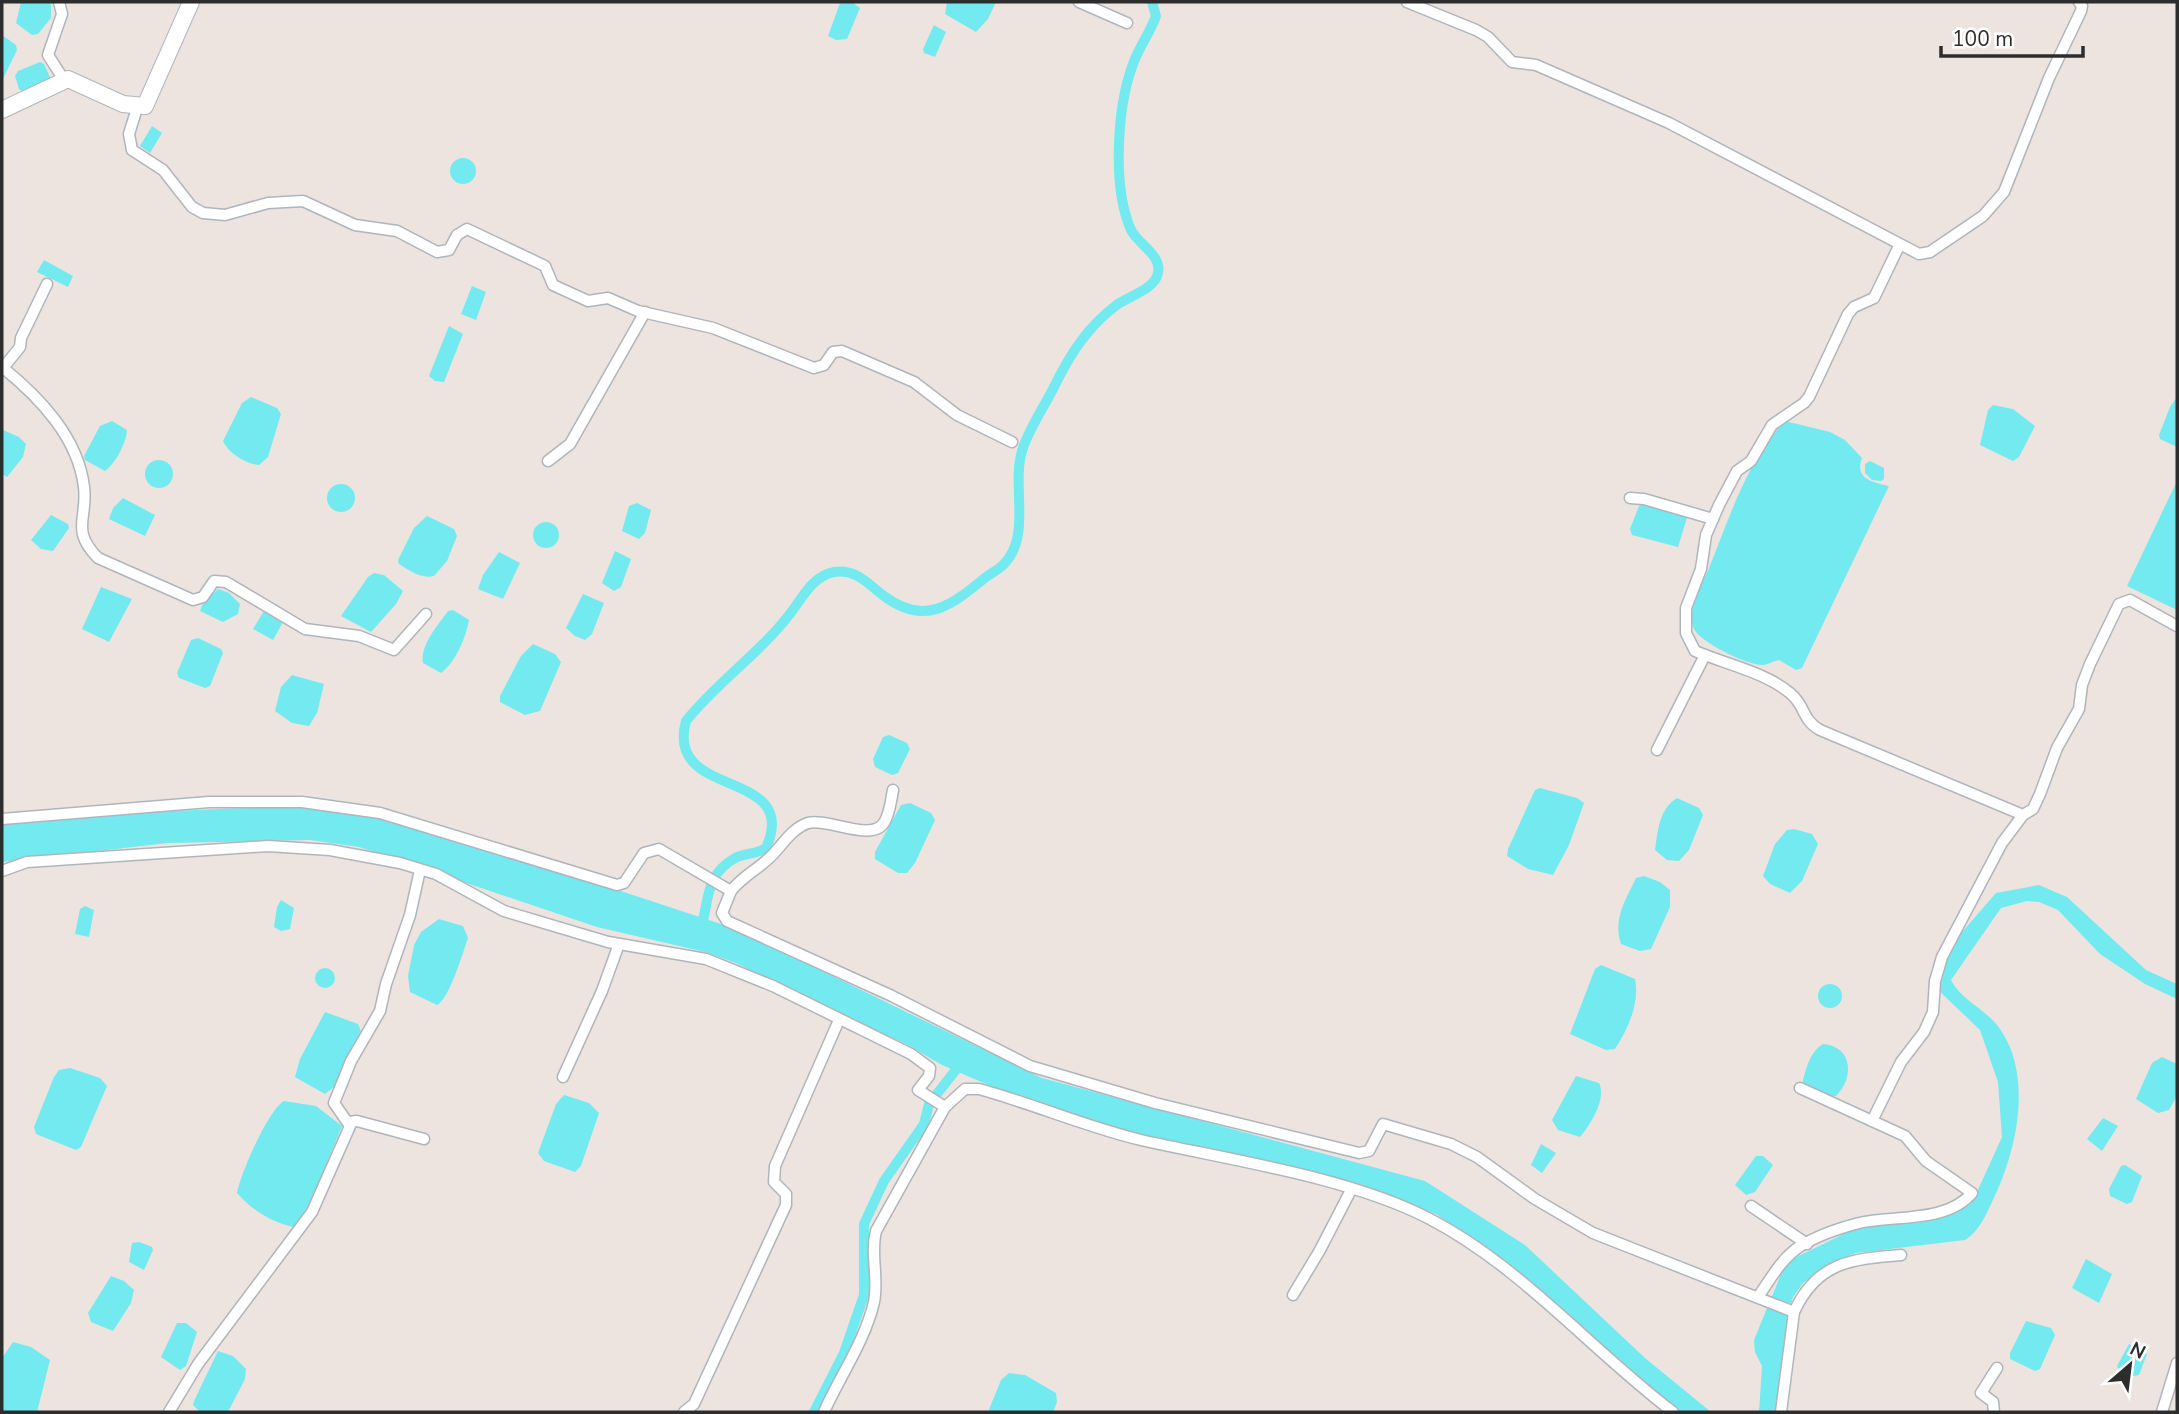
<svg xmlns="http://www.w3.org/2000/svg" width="2179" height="1414" font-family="'Nunito Sans',sans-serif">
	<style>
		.water { fill: #72eaf0 }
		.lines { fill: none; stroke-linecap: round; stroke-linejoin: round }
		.canal { stroke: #72eaf0; stroke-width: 10 }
		.street-casing { stroke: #afb5bd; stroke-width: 13 }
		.secondary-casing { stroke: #afb5bd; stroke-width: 18 }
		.street { stroke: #fff; stroke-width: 10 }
		.secondary { stroke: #fff; stroke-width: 16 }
	</style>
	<rect width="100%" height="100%" fill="#eee4df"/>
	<g class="water">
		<polygon points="21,2 51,3 51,18 38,34 32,35 16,23"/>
		<polygon points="852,2 860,8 847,39 836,40 828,36 840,3"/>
		<polygon points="947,2 996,2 988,19 976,32 945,14"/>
		<polygon points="934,25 946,32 935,57 924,53 923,49"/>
		<polygon points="2,35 16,45 17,50 2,81"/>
		<polygon points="40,62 44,64 51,79 24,92 19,89 15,76 18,71"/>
		<polygon points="152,126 162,133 150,153 140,146"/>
		<circle cx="463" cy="171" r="13"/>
		<polygon points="44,260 73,276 68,287 37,272"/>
		<polygon points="472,286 486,292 476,320 461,314"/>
		<polygon points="449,326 463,334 444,382 435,381 429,376"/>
		<path d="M 251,397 L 277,408 L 281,414 L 268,457 L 259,465 C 246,464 228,453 223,441 L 242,403 Z"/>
		<polygon points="2177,397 2177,447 2160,439 2159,435 2170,407"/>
		<polygon points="1993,405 2013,409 2035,426 2019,457 2013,461 1980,445 1988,410"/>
		<path d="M 112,421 L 127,430 C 126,443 116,463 105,471 L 85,460 L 84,456 L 100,426 Z"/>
		<path d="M 1785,421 L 1830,432 L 1845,440 L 1862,458 C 1854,479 1873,482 1889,486 L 1802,668 L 1796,670 L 1779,660 C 1774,661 1769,664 1764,665 C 1750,667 1700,642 1694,629 C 1686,610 1702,585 1709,568 C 1730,517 1746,462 1785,421 Z"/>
		<polygon points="3,430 19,437 26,444 23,457 7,477 2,474"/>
		<circle cx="159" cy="474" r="14"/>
		<polygon points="1870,461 1884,468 1884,479 1881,481 1872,480 1865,473 1865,464"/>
		<polygon points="2177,481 2177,610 2127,586"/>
		<circle cx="341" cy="498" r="14"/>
		<polygon points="123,498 155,515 145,536 109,519 113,508"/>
		<polygon points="637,503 651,510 645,533 639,539 622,531 629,506"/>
		<polygon points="1644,504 1687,518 1678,547 1632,535 1630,529 1639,506"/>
		<polygon points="51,515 68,524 69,528 53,551 41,549 31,540"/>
		<path d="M 427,516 L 454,529 L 457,536 L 447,561 L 434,576 C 421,579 410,571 399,564 L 398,560 L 414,528 Z"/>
		<circle cx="546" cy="535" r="13"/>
		<polygon points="615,551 631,559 621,587 614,591 602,583"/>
		<polygon points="499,552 520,563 503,599 478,589 483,575"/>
		<polygon points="374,573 384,575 403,591 396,604 371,632 341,616 368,577"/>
		<polygon points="101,587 132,599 109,642 82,629"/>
		<polygon points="218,589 229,593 240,604 238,614 223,622 200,611 203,603"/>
		<polygon points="583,594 604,603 592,634 585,640 575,636 566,628"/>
		<path d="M 453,610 L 469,620 C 466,637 456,662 441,673 L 423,663 C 420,645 438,625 448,611 Z"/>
		<polygon points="264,611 283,622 273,640 253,629"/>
		<polygon points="198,638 221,649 223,653 210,686 205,688 179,678 177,673 191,640"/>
		<polygon points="533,644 555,654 561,662 540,711 525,715 500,702 500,696 521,656"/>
		<polygon points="292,675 324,684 317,713 309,726 292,723 275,711 281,687"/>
		<polygon points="889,735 907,743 910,749 898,773 892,775 875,767 873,759 883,737"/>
		<polygon points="1540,788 1577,798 1584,803 1569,845 1553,875 1528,869 1507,856 1508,849 1535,790"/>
		<path d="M 1677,798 L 1699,808 L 1703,815 L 1689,850 L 1679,861 L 1667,860 L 1655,850 C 1658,830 1659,809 1677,798 Z"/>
		<polygon points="910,803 931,813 935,820 915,863 907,873 898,873 875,859 875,852 901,805"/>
		<polygon points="316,805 412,822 736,929 1042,1078 1425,1181 1525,1245 1645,1358 1711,1412 1675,1412 1497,1256 1436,1214 1341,1181 1132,1134 1044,1109 942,1065 906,1044 821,1006 736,963 705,952 597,927 359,847 310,840 168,843 2,862 2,818"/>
		<polygon points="1794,829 1812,834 1818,844 1802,881 1790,893 1770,884 1763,876 1775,844 1787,830"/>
		<path d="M 1644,876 L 1660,882 L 1670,890 L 1670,907 L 1651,949 L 1640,951 L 1621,944 C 1613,919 1625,901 1636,878 Z"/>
		<path d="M 2039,885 L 2067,897 L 2146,970 L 2177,984 L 2177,999 L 2145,984 L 2100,954 L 2058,910 L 2039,902 L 2027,901 L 2001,908 L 1951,980 C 1963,1003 1988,1009 2002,1032 C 2033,1080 2016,1154 1992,1202 C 1985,1217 1979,1231 1965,1240 L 1856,1253 L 1829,1264 L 1803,1283 L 1793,1297 L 1786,1325 L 1776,1412 L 1759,1412 L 1762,1366 L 1755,1352 L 1754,1340 L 1786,1262 L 1852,1230 L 1949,1214 L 1977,1192 L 2002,1137 L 1998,1082 L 1980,1030 L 1936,988 L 1956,939 L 1996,893 Z"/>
		<polygon points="281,900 294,908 290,929 281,931 274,927 277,907"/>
		<polygon points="85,906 94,910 89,937 75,934 80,909"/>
		<path d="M 439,919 L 463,926 L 468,938 C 463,952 449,1000 437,1005 L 410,992 L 408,976 L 414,945 L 421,932 Z"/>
		<path d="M 1601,965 L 1635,979 C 1640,1003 1628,1029 1615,1049 L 1606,1050 L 1570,1034 L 1595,969 Z"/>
		<circle cx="325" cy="978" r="10"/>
		<circle cx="1830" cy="996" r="12"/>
		<polygon points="325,1012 358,1024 361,1031 334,1087 325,1094 295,1077 300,1059"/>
		<path d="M 1823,1044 C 1852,1046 1855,1077 1836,1096 L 1830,1097 L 1802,1085 C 1805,1071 1810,1051 1823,1044 Z"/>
		<polygon points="2162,1057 2177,1064 2177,1096 2169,1110 2158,1113 2136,1099 2152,1063"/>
		<polygon points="70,1068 100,1078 107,1086 81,1147 76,1150 36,1134 34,1127 54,1077 59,1070"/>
		<path d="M 1576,1076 L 1599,1083 C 1607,1099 1590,1125 1580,1137 L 1558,1130 L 1552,1120 Z"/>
		<polygon points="564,1095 589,1103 599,1113 581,1166 575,1172 544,1161 538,1153 556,1104"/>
		<path d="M 284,1101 L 316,1106 L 342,1126 L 307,1211 L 293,1227 C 271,1222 252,1210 237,1193 C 240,1175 268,1110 284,1101 Z"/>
		<polygon points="2103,1118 2118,1126 2102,1151 2087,1139"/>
		<polygon points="1541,1144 1556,1153 1542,1173 1531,1165"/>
		<polygon points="1756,1156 1763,1156 1773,1165 1755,1192 1746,1195 1735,1185"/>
		<polygon points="2125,1165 2142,1176 2132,1202 2127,1204 2110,1196 2109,1189 2121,1166"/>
		<polygon points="139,1242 152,1247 153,1250 144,1270 129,1262 132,1243"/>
		<polygon points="2086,1259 2112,1274 2099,1303 2072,1288"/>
		<polygon points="111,1276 124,1281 134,1290 131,1303 113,1331 91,1322 88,1313"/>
		<polygon points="2026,1321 2051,1328 2055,1335 2040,1369 2035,1371 2010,1359 2010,1353"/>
		<polygon points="177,1323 186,1323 197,1332 186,1366 180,1370 161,1357"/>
		<polygon points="13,1342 31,1347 50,1360 37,1412 2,1412 2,1358"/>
		<polygon points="2129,1344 2147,1354 2139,1375 2133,1376 2119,1370 2117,1366"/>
		<polygon points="218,1351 233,1356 246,1369 245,1379 228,1412 200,1412 193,1405 194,1401"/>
		<polygon points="1009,1373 1025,1375 1056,1393 1057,1402 1053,1412 988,1412 1001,1380"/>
	</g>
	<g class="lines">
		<g class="canal">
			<path d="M 701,929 C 709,900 705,875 735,858 C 745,853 758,854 766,848 C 802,767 664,801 686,721 C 717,682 759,654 789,615 C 802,599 812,576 834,572 C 856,568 869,585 884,596 C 925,627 952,605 986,577 C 991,573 998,570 1003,565 C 1033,536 1010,484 1023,448 C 1030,427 1044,407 1054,387 C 1070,354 1088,326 1118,304 C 1130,296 1155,289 1158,273 C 1162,255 1138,244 1131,230 C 1112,187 1117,107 1133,64 C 1139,47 1150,33 1156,16 L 1152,2"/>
			<polyline points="814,1412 844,1353 864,1295 864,1224 884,1181 924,1124 929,1104 962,1062"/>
		</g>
		<g class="street-casing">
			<g id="street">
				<polyline points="59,2 62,14 48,55 64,80"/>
				<polyline points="1079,2 1127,23"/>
				<polyline points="1407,2 1476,30 1488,37 1512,62 1536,65 1669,123 1919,254 1930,252 1983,216 2004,192 2049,78 2081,11 2082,6 2079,2"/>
				<polyline points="137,108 129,134 132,150 163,170 192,207 203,213 225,215 268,203 303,201 355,225 397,231 437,252 449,250 457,235 467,229 545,266 553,285 588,301 608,298 638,311 713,328 814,368 824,365 833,352 842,351 914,382 957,415 1012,442"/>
				<path d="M 1899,246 L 1874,298 L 1854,307 L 1848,314 L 1809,397 L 1804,403 L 1772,425 L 1751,461 L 1737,471 L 1719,505 L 1706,535 L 1701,569 L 1686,608 L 1686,633 L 1695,651 C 1725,664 1765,672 1790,693 C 1806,706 1801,719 1820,730 L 2023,815 L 2033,809 L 2040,794 L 2057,748 L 2079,709 L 2082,685 L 2090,664 L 2119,604 L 2130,600 L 2177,626"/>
				<path d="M 2,367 C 39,397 78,437 84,487 C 88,518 70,530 98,558 L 193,600 L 203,597 L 214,581 L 226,582 L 305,629 L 359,636 L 394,650 L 426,614"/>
				<polyline points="3,368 20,347 21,338 47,284"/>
				<polyline points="548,461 570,444 645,312"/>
				<polyline points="1630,498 1644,499 1713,519"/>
				<polyline points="1657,750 1705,655"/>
				<polyline points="2,819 209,802 302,802 380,813 617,885 624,883 644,853 659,849 731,891 722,913 727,921 892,996 1030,1066 1155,1103 1359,1153 1369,1151 1383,1124 1451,1144 1477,1157 1535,1199 1593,1233 1794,1312 1781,1412"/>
				<path d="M 2,871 L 27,862 L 268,846 L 330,850 L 400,863 L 436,874 L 504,911 L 608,942 L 706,959 L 773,986 L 911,1054 L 930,1068 L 929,1076 L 918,1090 L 945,1107 L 965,1089 L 979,1089 C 1034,1104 1086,1127 1141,1140 C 1230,1160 1348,1177 1428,1218 C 1521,1266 1590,1349 1673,1412"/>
				<path d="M 731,891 C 742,877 755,871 768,859 C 781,848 790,829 808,823 C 827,817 874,844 885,821 C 890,812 891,800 893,790"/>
				<polyline points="563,1077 602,991 619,944"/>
				<polyline points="1872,1121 1901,1062 1924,1032 1933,1012 1935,981 1942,957 2002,843 2023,815"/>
				<polyline points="348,1122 357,1121 424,1139"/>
				<polyline points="1751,1206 1807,1244"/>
				<polyline points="1293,1295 1320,1250 1351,1190"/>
				<path d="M 1758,1297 C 1770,1280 1781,1259 1799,1247 C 1816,1236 1840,1228 1859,1223 C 1894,1215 1947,1223 1972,1193 L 1926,1161 L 1905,1136 L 1800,1088"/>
				<path d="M 1794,1312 C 1817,1262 1851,1259 1901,1255"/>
				<polyline points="169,1412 198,1364 312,1212 350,1126 334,1103 351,1061 380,1011 386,984 410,915 420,870"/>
				<polyline points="684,1412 694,1404 786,1205 786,1194 774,1182 775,1166 839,1020"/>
				<path d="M 824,1412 C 840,1376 865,1341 874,1302 C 879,1278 870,1254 876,1231 L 945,1107"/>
				<polyline points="1994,1412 1993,1402 1981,1393 1997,1368"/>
				<polyline points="2162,1412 2177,1363"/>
			</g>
		</g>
		<g class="secondary-casing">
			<polyline id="secondary" points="2,110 68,79 123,104 145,106 191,2"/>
		</g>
		<use href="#street" class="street"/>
		<use href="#secondary" class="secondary"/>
	</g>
	<rect width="2179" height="1414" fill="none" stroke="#2d2d2d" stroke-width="7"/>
	<g transform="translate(2130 1365) rotate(28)" stroke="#ffffff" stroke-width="5" paint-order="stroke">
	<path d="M0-5L12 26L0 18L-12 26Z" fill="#2d2d2d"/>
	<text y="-10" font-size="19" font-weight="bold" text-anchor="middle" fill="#2d2d2d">N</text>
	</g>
	<path d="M1941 46v10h142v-10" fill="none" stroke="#2d2d2d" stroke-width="3.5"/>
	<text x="1952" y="46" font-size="21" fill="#2d2d2d" stroke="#ffffff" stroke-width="5" paint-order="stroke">100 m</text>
</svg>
